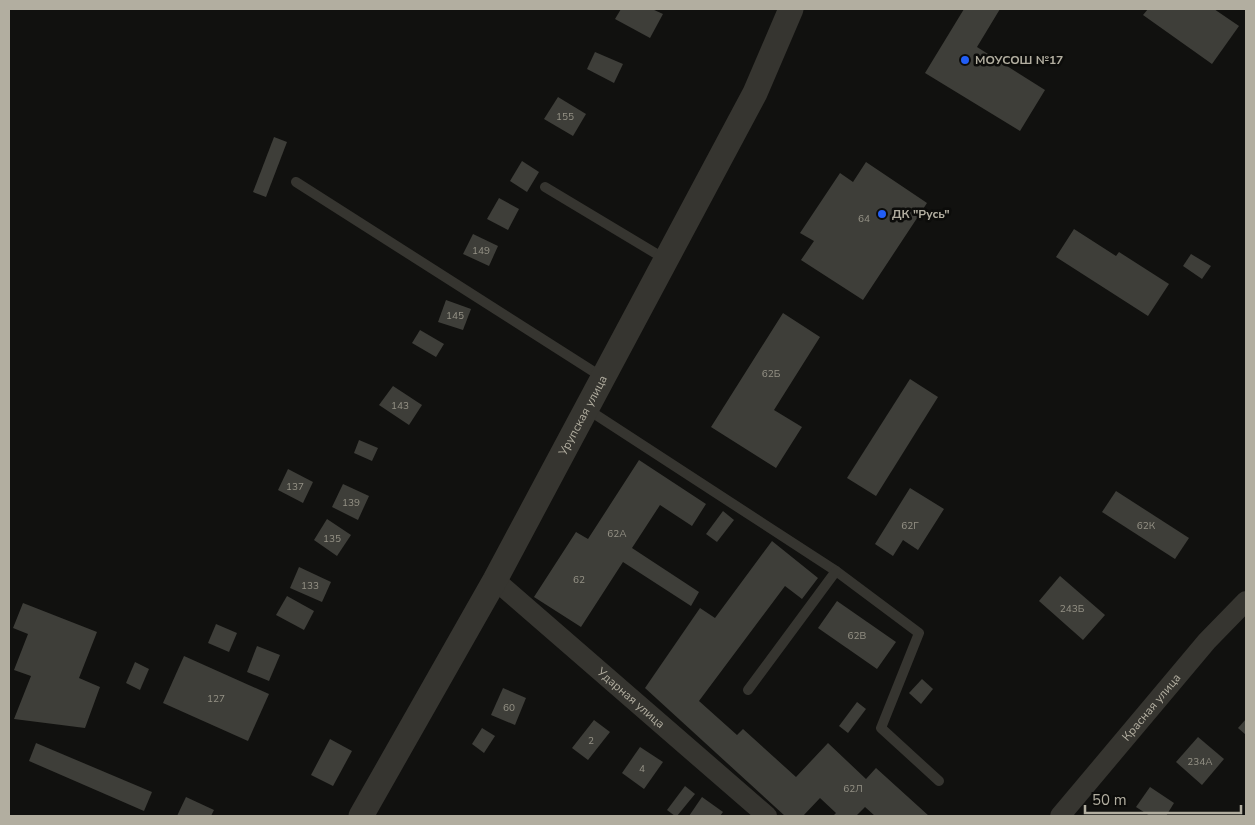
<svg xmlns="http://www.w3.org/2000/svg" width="1255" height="825" font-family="'Nunito Sans',sans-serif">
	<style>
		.building { fill: #3e3e39 }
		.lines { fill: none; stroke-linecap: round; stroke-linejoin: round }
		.service { stroke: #363530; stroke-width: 10 }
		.minor { stroke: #363530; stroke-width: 20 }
		.tertiary { stroke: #363530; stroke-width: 25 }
		.poi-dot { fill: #225ef6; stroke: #0c0c0a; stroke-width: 2 }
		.labels { text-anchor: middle; stroke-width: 5; stroke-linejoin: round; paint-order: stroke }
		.number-label { font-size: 10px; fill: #959286 }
		.poi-label { font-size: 12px; font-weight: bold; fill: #b2aea0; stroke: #0c0c0a; text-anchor: start }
		.street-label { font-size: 12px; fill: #b2aea0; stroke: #0c0c0a }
	</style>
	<rect width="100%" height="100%" fill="#11110f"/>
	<g class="building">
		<polygon points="621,9 652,9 663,14 650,38 615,19"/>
		<polygon points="964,9 1000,9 977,47 1045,90 1020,131 925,73"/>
		<polygon points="1148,9 1214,9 1239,26 1212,64 1143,15"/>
		<polygon points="595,52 623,64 614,83 587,69"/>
		<polygon points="558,97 586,114 573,136 544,119"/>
		<polygon points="274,137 287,142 266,197 253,192"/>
		<polygon points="522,161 539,172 527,192 510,181"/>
		<polygon points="866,162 927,203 863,300 801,260 814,241 800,233 840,173 853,182"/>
		<polygon points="499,198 519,209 508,230 487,219"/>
		<polygon points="1074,229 1116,256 1119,252 1169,284 1148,316 1056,257"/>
		<polygon points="473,234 498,246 489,266 463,254"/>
		<polygon points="1191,254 1211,266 1202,279 1183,266"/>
		<polygon points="446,300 471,309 463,330 438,322"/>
		<polygon points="783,313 820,337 774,410 802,427 776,468 711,427"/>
		<polygon points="420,330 444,344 436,357 412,343"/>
		<polygon points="910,379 938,397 876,496 847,478"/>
		<polygon points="393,386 422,405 409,425 379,405"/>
		<polygon points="359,440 378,448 372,461 354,453"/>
		<polygon points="639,460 706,504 692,526 660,505 632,548 699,592 691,606 623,562 581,627 534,597 576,532 588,539"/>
		<polygon points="288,469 313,482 303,503 278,490"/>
		<polygon points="343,484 369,496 358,520 332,507"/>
		<polygon points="910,488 944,509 918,550 903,540 893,556 875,544"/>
		<polygon points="1116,491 1189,538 1175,559 1102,512"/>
		<polygon points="723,511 734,520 717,542 706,534"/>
		<polygon points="327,519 351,535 337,556 314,540"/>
		<polygon points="772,541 818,578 802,599 785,586 699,701 737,735 743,729 796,777 828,743 866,779 876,768 929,816 875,816 865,807 856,816 833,816 836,813 820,798 803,816 785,816 645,688 700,608 715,618"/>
		<polygon points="299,567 331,582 322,602 290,588"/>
		<polygon points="1060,576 1105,615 1083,640 1039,601"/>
		<polygon points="287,596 314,611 304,630 276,615"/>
		<polygon points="837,601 896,642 877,669 818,628"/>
		<polygon points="23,603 97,632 79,678 100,687 85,728 14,719 31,676 14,670 28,634 13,628"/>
		<polygon points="216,624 237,633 229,652 208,643"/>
		<polygon points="257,646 280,655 269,681 247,672"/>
		<polygon points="184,656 269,694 248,741 163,703"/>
		<polygon points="135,662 149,669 140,690 126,683"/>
		<polygon points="922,679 933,689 921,704 909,693"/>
		<polygon points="503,688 526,698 515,725 491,715"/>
		<polygon points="857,702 866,709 848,733 839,726"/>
		<polygon points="1246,719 1246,735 1238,728"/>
		<polygon points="594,720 610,732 588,760 572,748"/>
		<polygon points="482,728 495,736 484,753 472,744"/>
		<polygon points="1198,737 1224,759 1202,785 1176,762"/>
		<polygon points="330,739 352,751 333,786 311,775"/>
		<polygon points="36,743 152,792 144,811 29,761"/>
		<polygon points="640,747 663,762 644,789 622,773"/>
		<polygon points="685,786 695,794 677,816 675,816 667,810"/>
		<polygon points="1150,787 1174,803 1166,816 1150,816 1136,807"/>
		<polygon points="186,797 214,810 211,816 177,816"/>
		<polygon points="702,797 723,812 720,816 689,816"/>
	</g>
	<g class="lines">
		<g class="service">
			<polyline points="296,182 602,377"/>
			<polyline points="545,187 665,259"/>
			<polyline points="587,409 836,571 919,633 881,728 939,781"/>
			<polyline points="748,690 836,571"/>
		</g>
		<g class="minor">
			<path id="s1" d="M 495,580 L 767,816"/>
			<path id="s2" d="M 1060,816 L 1207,641 L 1246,601"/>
		</g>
		<path class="tertiary" id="s3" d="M 361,816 L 495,580 L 755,93 L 791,9"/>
	</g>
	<g class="poi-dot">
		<circle cx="965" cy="60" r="5"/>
		<circle cx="882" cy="214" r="5"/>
	</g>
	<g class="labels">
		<g class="number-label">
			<text x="565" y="120">155</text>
			<text x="864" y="222">64</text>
			<text x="481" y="254">149</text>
			<text x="455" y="319">145</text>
			<text x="771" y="377">62Б</text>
			<text x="400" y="409">143</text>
			<text x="295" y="490">137</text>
			<text x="351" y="506">139</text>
			<text x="910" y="529">62Г</text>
			<text x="1146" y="529">62К</text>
			<text x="617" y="537">62А</text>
			<text x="332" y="542">135</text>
			<text x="579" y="583">62</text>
			<text x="310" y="589">133</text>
			<text x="1072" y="612">243Б</text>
			<text x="857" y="639">62В</text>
			<text x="216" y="702">127</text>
			<text x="509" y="711">60</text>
			<text x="591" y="744">2</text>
			<text x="1200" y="765">234А</text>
			<text x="642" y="772">4</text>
			<text x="853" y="792">62Л</text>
		</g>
		<g class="poi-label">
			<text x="975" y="64">МОУСОШ №17</text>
			<text x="892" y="218">ДК "Русь"</text>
		</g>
		<g class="street-label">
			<text dy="4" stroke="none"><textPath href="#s3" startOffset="458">Урупская улица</textPath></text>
			<text dy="4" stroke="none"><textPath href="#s1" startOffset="180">Ударная улица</textPath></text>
			<text dy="4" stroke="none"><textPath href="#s2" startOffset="142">Красная улица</textPath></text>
		</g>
	</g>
	<rect width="1255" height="825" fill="none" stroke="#b2aea0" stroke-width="20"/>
	<path d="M1085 805v8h156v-8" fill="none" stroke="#b2aea0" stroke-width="2.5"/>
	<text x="1092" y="805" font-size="15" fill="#b2aea0" stroke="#0c0c0a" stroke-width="4" paint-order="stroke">50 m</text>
</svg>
